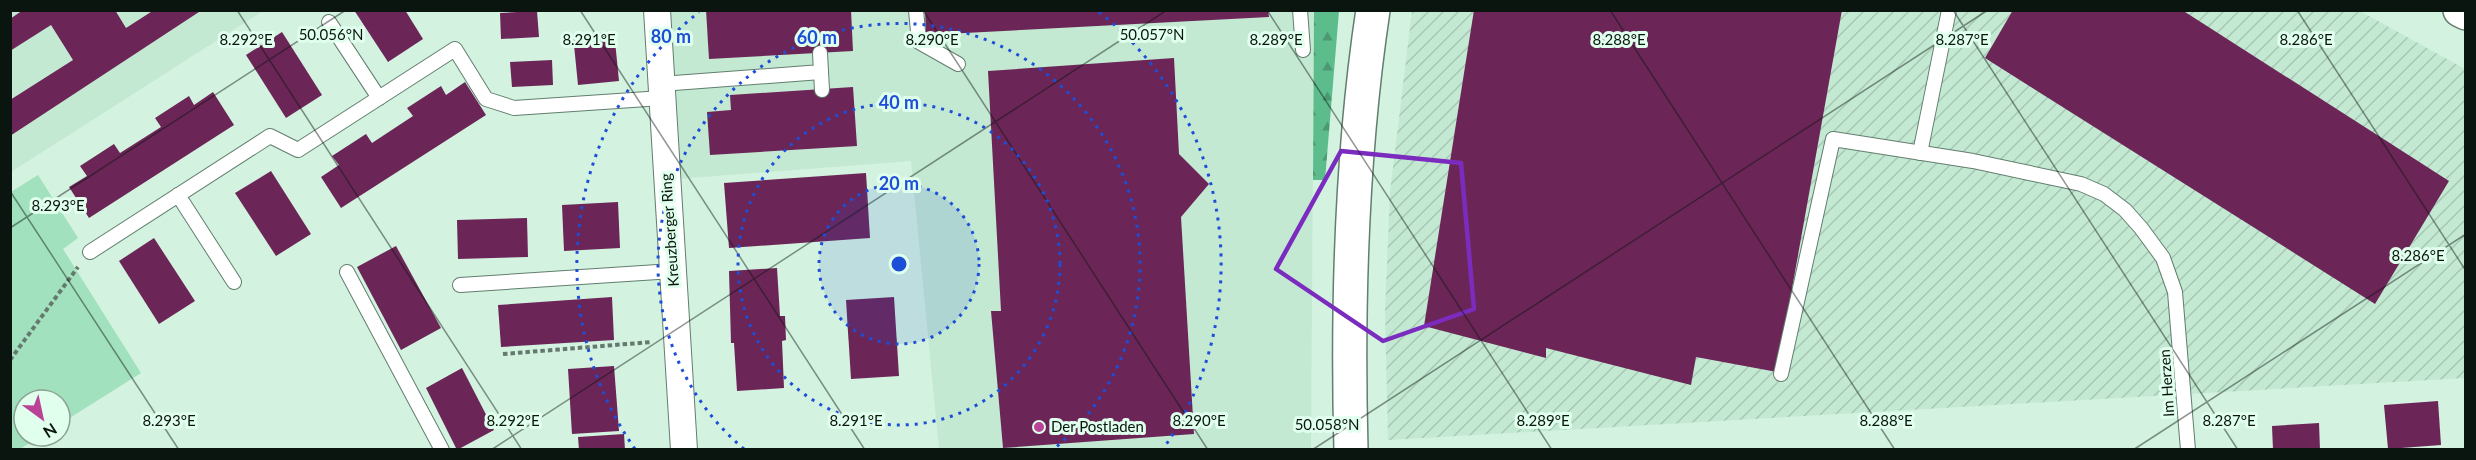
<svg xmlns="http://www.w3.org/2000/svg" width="2476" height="460" font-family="Lato,sans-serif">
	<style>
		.built { fill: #c3e9d3 }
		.industrial { fill: url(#industrial-furrows) }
		.forest { fill: url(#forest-firs) }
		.park { fill: #a1e1bd }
		.building { fill: #6b2657 }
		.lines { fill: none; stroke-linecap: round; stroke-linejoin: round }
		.lane-casing { stroke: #627e6e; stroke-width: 16 }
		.street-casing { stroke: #627e6e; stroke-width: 28 }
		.highway-casing { stroke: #627e6e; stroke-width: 36 }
		.path { stroke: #66796f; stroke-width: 4; stroke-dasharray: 4.5 3; stroke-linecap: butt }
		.lane { stroke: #fff; stroke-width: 14 }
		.street { stroke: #fff; stroke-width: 26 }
		.highway { stroke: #fff; stroke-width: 33 }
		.marked { fill: none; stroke: #7b2cbf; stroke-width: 4.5; stroke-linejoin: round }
		.ticks { fill: none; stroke: #0b1510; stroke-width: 1.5; stroke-opacity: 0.45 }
		.ring { fill: none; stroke: #1d4ed8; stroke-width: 3; stroke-dasharray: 3 6 }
		.poi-dot { fill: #ba4297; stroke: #e0ffed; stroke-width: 2 }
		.labels { text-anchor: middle; stroke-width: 6; stroke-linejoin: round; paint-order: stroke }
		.street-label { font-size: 15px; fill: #0b1510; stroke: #e0ffed }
		.poi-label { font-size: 15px; fill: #0b1510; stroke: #e0ffed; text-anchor: start }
		.ticks-label { font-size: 15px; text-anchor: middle; fill: #0b1510; stroke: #e0ffed; stroke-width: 6; stroke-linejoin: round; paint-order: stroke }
		.centre { fill: #1d4ed8; stroke: #e0ffed; stroke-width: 3 }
		.ring-label { font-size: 18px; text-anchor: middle; font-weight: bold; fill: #1d4ed8; stroke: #e0ffed; stroke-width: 6; stroke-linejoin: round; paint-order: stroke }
	</style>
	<defs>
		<pattern id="industrial-furrows" width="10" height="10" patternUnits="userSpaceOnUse" patternTransform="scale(1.5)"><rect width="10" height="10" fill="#c3e9d3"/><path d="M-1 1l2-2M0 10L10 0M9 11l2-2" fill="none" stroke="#a6c7b4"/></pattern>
		<pattern id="forest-firs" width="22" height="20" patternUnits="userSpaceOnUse" patternTransform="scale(1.5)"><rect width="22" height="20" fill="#5dbc8c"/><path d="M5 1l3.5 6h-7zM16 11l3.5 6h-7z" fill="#4b9871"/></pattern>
	</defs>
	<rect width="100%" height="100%" fill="#d3f2e0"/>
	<g class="built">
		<polygon points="11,11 263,11 11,172"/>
		<polygon points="670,11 1314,11 1311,449 939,449 911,161 677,179"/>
	</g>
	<polygon class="industrial" points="1412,11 2360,11 2465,69 2465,378 1388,440 1385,312 1390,192"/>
	<polygon class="forest" points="1314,11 1339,11 1325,180 1313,180"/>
	<polygon class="park" points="38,175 78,238 63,249 141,373 60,424 60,400 24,400 24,436 41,436 20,449 11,449 11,192"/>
	<g class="building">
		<polygon points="23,10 115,10 126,28 154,10 202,10 10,136 10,100 73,60 51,25 10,51 10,19"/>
		<polygon points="354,10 405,10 423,39 388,62"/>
		<polygon points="706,10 851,10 853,51 709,59"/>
		<polygon points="925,10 1268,10 1269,17 926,35"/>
		<polygon points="1474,10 1842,10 1777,372 1696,357 1691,385 1546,348 1546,358 1424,326"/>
		<polygon points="2013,10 2182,10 2449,181 2375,304 1985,58"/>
		<polygon points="537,11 539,37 501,39 500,13"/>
		<polygon points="614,31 619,81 578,85 573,35"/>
		<polygon points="282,32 322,95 286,118 246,55"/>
		<polygon points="1174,58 1179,154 1209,184 1181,217 1194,434 1003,448 991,311 1001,311 988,71"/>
		<polygon points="552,60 553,85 512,87 510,62"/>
		<polygon points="465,82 486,115 341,208 321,177 339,165 332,156 366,134 372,143 413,116 407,108 441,86 446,95"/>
		<polygon points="853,87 857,146 710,155 707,112 731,110 730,95"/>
		<polygon points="213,92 234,125 89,218 69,187 87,176 80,166 114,144 120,153 161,127 155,118 189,96 194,105"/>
		<polygon points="271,171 311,234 276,256 235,193"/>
		<polygon points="866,173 870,238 729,248 724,183"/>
		<polygon points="618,202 620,248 564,251 562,205"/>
		<polygon points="527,218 528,257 458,259 457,220"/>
		<polygon points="154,238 195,301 159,324 119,261"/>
		<polygon points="396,246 441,328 401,350 357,267"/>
		<polygon points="777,268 780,316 785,316 786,340 782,341 784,388 737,391 734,343 731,343 729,271"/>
		<polygon points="612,297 614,340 501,347 498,305"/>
		<polygon points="894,297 899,376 851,379 846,300"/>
		<polygon points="614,366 619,431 572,434 568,369"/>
		<polygon points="462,368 494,430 457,450 426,388"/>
		<polygon points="2438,401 2441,445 2388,449 2384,405"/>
		<polygon points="2319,423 2320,450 2273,450 2272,426"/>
		<polygon points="624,434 625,450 579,450 578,437"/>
	</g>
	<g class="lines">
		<g class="lane-casing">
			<g id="lane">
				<polyline points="916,10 919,42 958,64"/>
				<polyline points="1300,10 1303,50"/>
				<polyline points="329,22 379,98"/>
				<polyline points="821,72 822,90"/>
				<polyline points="661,84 821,72 820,53"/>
				<polyline points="1920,153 1949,10"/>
				<polyline points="178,195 234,282"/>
				<polyline points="90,252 270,136 298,150 455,49 486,99 514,108 662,98"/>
				<polyline points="347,272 442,450"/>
				<polyline points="460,285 673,271"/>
				<polyline points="1781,374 1833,139 1973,161 2081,184 2104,194 2125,210 2141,228 2163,258 2175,292 2188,450"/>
			</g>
		</g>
		<g class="street-casing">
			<polyline id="street" points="657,10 684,450"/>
		</g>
		<g class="highway-casing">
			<g id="highway">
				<polyline points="2460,10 2466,13"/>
				<path d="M 1351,450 C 1347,302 1351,156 1373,10"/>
			</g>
		</g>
		<g class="path">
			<polyline points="503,354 652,342"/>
			<polyline points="10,360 78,267"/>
		</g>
		<use href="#lane" class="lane"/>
		<use href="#street" class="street"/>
		<use href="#highway" class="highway"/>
	</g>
	<path class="marked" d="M 1341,151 L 1461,163 L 1474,309 L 1383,341 L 1276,269 Z"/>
	<path class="ticks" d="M 237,10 L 522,450M 580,10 L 865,450M 923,10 L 1208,450M 1267,10 L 1552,450M 1610,10 L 1895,450M 1953,10 L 2238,450M 2297,10 L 2466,271M 10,191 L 179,450M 10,228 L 346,10M 491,450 L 1167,10M 1312,450 L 1988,10M 2133,450 L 2466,234"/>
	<circle cx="899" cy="264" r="80" fill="#1d4ed8" fill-opacity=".12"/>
	<g class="ring">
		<circle cx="899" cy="264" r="80"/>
		<circle cx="899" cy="264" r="161"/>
		<path d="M744 449A241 241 0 1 1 1054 449"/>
		<path d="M635 449A322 322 0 0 1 699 12M1099 12A322 322 0 0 1 1163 449"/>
	</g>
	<circle class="poi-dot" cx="1039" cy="427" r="6"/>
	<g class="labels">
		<g class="street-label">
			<text transform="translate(670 230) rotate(-94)" y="5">Kreuzberger Ring</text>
			<text transform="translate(2167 383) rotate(-94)" y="5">Im Herzen</text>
		</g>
		<g class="poi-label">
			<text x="1051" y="432">Der Postladen</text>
		</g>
	</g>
	<g class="ticks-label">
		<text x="331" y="40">50.056°N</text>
		<text x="1152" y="40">50.057°N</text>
		<text x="246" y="45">8.292°E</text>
		<text x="589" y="45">8.291°E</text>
		<text x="932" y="45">8.290°E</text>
		<text x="1276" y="45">8.289°E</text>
		<text x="1619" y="45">8.288°E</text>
		<text x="1962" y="45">8.287°E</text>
		<text x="2306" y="45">8.286°E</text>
		<text x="58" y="211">8.293°E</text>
		<text x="2418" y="261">8.286°E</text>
		<text x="169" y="426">8.293°E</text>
		<text x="513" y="426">8.292°E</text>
		<text x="856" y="426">8.291°E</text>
		<text x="1199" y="426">8.290°E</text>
		<text x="1543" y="426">8.289°E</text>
		<text x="1886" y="426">8.288°E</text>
		<text x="2229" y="426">8.287°E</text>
		<text x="1327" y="430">50.058°N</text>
	</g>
	<circle cx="899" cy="264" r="9" class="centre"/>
	<g class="ring-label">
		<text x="671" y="43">80 m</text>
		<text x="817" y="44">60 m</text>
		<text x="899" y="109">40 m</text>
		<text x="899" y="190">20 m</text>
	</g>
	<rect width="2476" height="460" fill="none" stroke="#0b1510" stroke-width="24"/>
	<g transform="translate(42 418) rotate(147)"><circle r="28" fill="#e0ffed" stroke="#8ba195" stroke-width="1.5"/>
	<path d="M0-4.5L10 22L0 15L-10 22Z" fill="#ba4297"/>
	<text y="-9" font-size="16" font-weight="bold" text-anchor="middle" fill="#0b1510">N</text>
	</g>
</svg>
